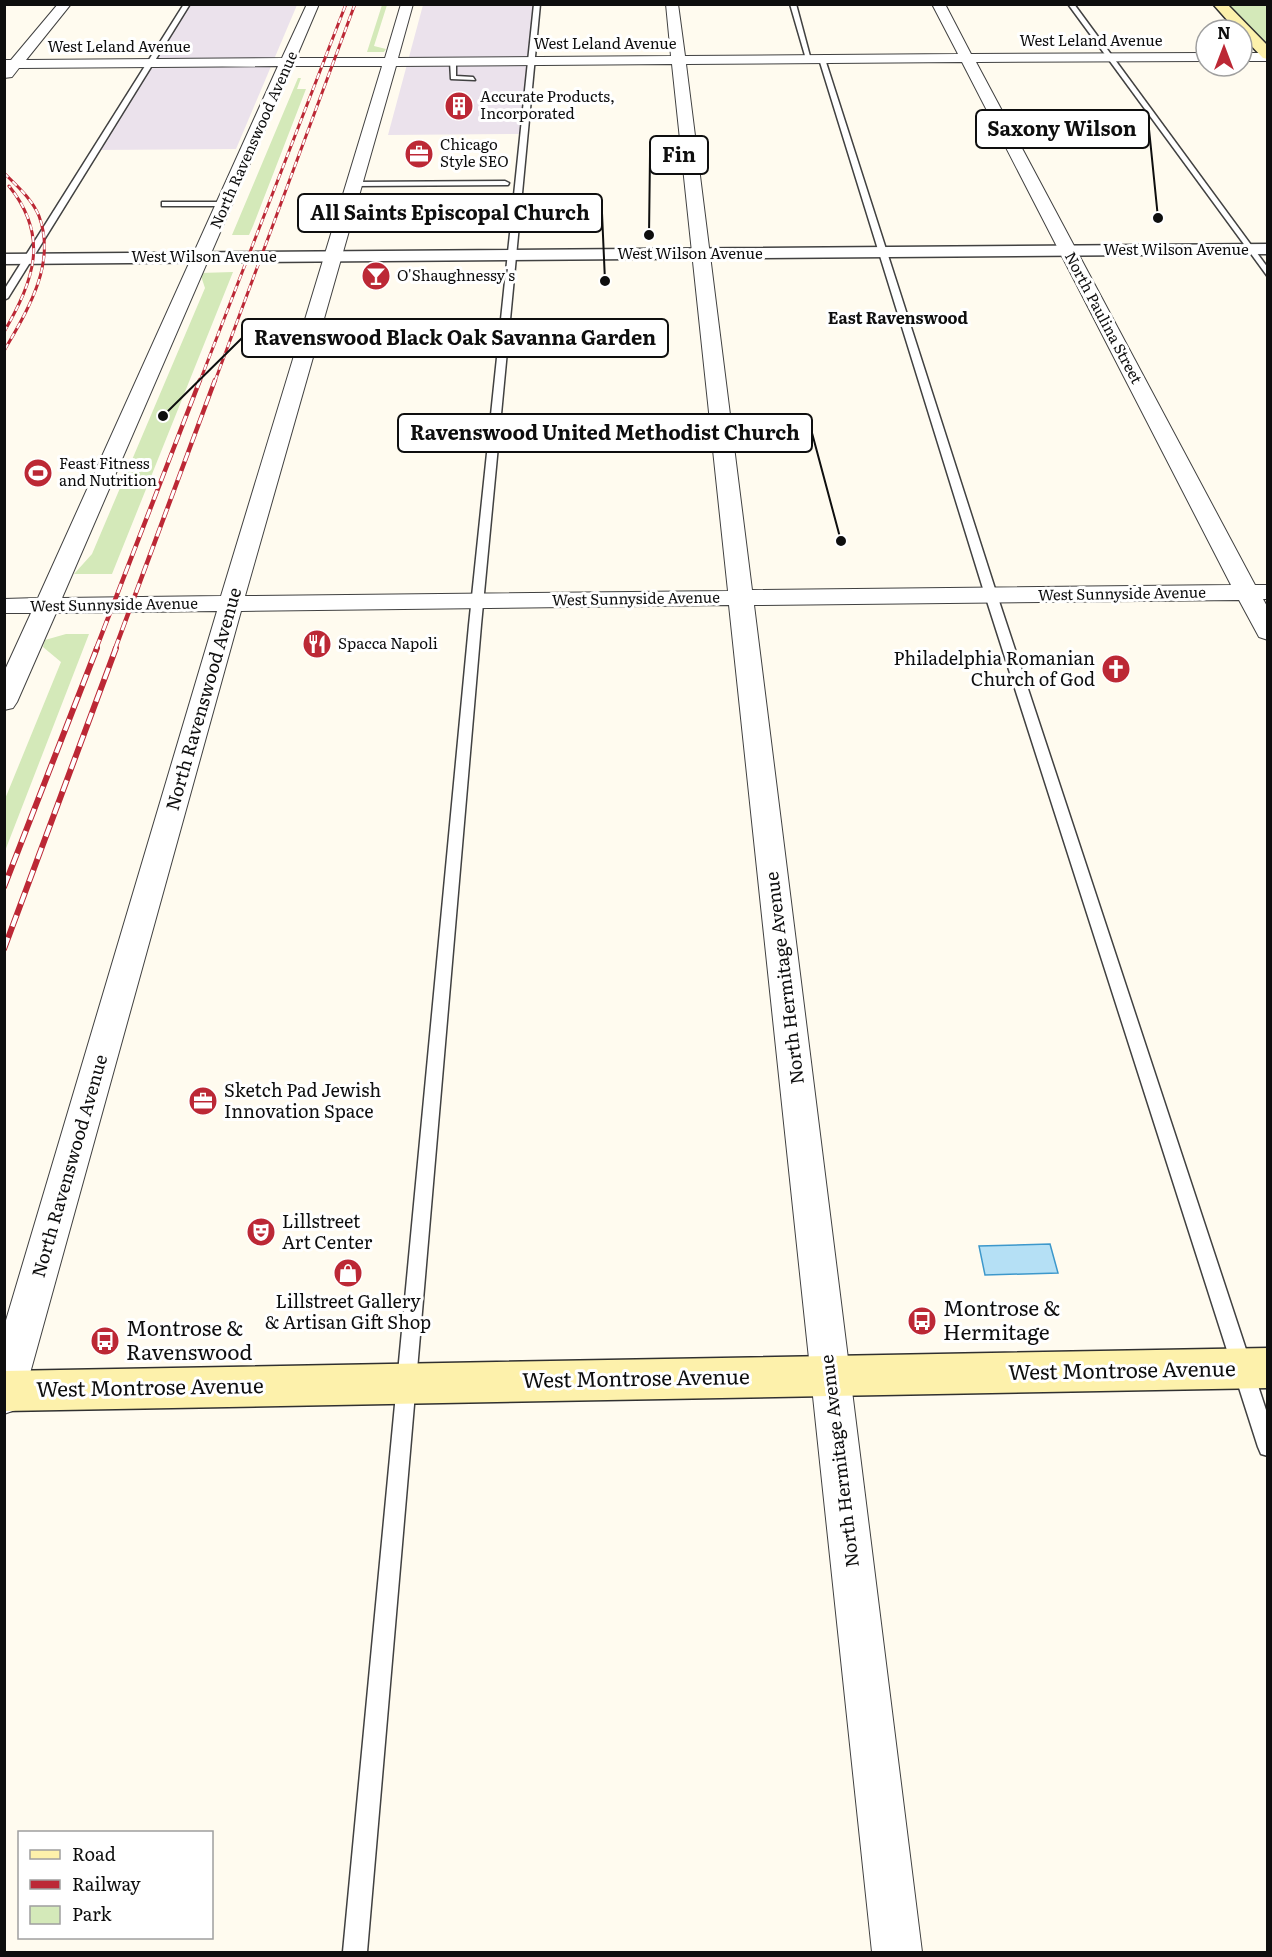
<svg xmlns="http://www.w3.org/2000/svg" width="1272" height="1957" font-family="Literata,serif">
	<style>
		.industrial { fill: #ebe2ec }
		.green { fill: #d4e9b9 }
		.water { fill: #b5e0f5; stroke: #3d98cb; stroke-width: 1.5 }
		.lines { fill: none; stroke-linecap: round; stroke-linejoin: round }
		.service-casing { stroke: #414141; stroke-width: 3 }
		.minor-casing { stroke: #414141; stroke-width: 2 }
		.tertiary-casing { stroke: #414141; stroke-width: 3 }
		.secondary-casing { stroke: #303030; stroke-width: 3 }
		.service { fill: #fff; fill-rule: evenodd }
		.minor { fill: #fff; fill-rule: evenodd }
		.tertiary { fill: #fff; fill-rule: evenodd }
		.secondary { fill: #fdf1ab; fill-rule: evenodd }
		.rail-far2-casing { stroke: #bc2835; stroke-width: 3 }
		.rail-far1-casing { stroke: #bc2835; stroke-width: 4.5 }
		.rail-casing { stroke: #bc2835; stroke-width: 6 }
		.rail-far2 { stroke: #fff; stroke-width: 2; stroke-dasharray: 6; stroke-linecap: butt }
		.rail-far1 { stroke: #fff; stroke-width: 3; stroke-dasharray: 10; stroke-linecap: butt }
		.rail { stroke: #fff; stroke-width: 4; stroke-dasharray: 12; stroke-linecap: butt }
		.labels { text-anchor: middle; stroke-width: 6; stroke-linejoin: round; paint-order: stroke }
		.far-street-label { font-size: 15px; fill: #0e0e0e; stroke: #fff }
		.far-poi-label { font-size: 15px; fill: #0e0e0e; stroke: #fff; text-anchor: start }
		.far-neighbourhood-label { font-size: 16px; font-weight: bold; fill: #0e0e0e; stroke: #fff }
		.poi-label { font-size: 18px; fill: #0e0e0e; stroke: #fff; text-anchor: start }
		.street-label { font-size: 18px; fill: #0e0e0e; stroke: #fff }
		.near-poi-label { font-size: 21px; fill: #0e0e0e; stroke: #fff; text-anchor: start }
		.near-street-label { font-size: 21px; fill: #0e0e0e; stroke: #fff }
		.leader { fill: none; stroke: #0e0e0e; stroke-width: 2 }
		.callout-dot { fill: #0e0e0e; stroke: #fff; stroke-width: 2 }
		.callout { fill: #fff; stroke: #0e0e0e; stroke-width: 2 }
		.callout-label { font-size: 20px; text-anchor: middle; font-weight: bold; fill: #0e0e0e }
	</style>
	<rect width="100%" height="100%" fill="#fffbef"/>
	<g class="industrial">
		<polygon points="185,5 297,5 236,149 96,150"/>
		<polygon points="423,5 534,5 522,134 388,135"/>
	</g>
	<g class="green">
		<polygon points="382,5 387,5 374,46 386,49 384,52 367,52"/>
		<polygon points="1227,5 1267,5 1267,44"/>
		<polygon points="298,78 301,78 297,89 306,89 253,226 249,235 232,235"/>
		<polygon points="233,272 112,574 74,574 92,554 205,288 200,273"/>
		<polygon points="66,634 89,634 5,851 5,799 61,662 43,647 45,640"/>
	</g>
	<polygon class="water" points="1050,1244 1058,1273 985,1275 979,1246"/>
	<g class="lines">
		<g class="service-casing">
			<g id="service">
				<polygon points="184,4 190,4 8,298 4,300 4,290"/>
				<polygon points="534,4 540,4 481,625 367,1952 343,1952 469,625"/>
				<polygon points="790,4 796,4 811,60 806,59"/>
				<polygon points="1068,4 1074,4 1268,268 1268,277"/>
				<polygon points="822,57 825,59 997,595 1268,1416 1268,1456 1261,1454 1258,1447 985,595 819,59"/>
				<polygon points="453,59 456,61 456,76 473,77 475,80 451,79 450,61"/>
				<polygon points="505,181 509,183 508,185 355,186 351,184 355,182"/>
				<polygon points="162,202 226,202 230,204 226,206 162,206"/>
			</g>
		</g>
		<g class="minor-casing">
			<g id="minor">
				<path d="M 58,4 L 71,4 L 26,60 L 282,58 L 307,4 L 319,4 L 296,58 L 385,58 L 401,4 L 413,4 L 398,58 L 671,56 L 666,4 L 678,4 L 685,56 L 958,54 L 932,4 L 945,4 L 971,54 L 1206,53 L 1206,61 L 976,62 L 1255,585 L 1268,585 L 1268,599 L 1263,599 L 1268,608 L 1268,640 L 1259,637 L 1239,600 L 754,605 L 922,1952 L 872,1952 L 729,605 L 241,611 L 24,1395 L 18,1409 L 4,1414 L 4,1327 L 217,611 L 56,613 L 17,702 L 13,708 L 4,710 L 4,672 L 31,613 L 4,613 L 4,599 L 38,598 L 278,66 L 19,68 L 12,77 L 4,78 L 4,60 L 11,60 ZM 962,62 L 1231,585 L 752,590 L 686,64 ZM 672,64 L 728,591 L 245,596 L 396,66 ZM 292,66 L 382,66 L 221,596 L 62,598 Z"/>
				<rect x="1242" y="53" width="26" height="8"/>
			</g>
		</g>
		<g class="tertiary-casing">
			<polygon id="tertiary" points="1268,244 1268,254 4,264 4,254"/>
		</g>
		<g class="secondary-casing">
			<g id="secondary">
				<polygon points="1213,4 1227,4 1268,46 1268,59 1263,58 1242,36 1242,30 1236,30"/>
				<polygon points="1268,1348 1268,1388 4,1411 4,1371"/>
			</g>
		</g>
		<use href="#service" class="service"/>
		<use href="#minor" class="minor"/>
		<use href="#tertiary" class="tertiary"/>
		<use href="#secondary" class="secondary"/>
		<g class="rail-far2-casing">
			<g id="rail-far2">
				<path d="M 4,173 C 17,186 32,199 39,216 C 57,264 27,311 4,351"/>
				<path d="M 4,332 C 34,280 50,237 9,186"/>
				<polyline points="200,381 346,4"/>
				<polyline points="215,381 355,4"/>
			</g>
		</g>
		<g class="rail-far1-casing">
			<g id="rail-far1">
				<polyline points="96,649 200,380"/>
				<polyline points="115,649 215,380"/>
			</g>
		</g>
		<g class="rail-casing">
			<g id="rail">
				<polyline points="4,887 97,648"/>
				<polyline points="4,949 116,648"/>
			</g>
		</g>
		<use href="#rail-far2" class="rail-far2"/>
		<use href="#rail-far1" class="rail-far1"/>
		<use href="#rail" class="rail"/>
	</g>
	<defs>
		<g id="building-disc" transform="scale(1.5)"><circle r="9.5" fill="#bc2835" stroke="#fff"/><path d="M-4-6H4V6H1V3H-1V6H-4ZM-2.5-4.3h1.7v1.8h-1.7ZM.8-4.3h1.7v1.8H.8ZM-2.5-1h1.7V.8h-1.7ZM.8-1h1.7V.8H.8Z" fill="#fff"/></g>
		<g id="office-disc" transform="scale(1.5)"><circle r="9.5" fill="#bc2835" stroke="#fff"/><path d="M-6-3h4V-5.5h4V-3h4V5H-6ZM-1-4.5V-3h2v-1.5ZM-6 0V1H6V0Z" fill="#fff"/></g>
		<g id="bar-disc" transform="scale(1.5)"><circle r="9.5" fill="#bc2835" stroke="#fff"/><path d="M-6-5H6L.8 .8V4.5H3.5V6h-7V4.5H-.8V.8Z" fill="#fff"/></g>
		<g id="stadium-disc" transform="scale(1.5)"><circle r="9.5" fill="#bc2835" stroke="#fff"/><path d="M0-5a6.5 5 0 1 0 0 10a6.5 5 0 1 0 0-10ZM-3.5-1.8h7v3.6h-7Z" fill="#fff"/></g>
		<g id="restaurant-disc" transform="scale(1.5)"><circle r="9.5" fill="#bc2835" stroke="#fff"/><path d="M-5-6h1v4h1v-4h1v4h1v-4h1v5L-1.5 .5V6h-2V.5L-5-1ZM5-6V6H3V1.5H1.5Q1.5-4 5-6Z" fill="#fff"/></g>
		<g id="church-disc" transform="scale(1.5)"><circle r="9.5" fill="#bc2835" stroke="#fff"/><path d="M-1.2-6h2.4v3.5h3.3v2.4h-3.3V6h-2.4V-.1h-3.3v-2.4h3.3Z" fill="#fff"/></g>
		<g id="theatre-disc" transform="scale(1.5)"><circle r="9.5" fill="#bc2835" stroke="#fff"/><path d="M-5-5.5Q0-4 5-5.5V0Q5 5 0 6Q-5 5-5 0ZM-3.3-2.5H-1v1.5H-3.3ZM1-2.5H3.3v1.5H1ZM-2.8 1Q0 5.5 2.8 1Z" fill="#fff"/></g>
		<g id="shop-disc" transform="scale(1.5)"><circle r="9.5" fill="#bc2835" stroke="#fff"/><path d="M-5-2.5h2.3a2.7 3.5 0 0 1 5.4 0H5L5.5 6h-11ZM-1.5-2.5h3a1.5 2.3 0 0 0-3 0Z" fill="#fff"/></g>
		<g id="bus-disc" transform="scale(1.5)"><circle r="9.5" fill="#bc2835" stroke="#fff"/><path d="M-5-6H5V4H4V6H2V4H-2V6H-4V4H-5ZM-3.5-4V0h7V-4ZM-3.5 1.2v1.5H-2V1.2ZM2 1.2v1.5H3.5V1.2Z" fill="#fff"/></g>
	</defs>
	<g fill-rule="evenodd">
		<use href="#building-disc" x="459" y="106"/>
		<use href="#office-disc" x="419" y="154"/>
		<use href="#bar-disc" x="376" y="276"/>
		<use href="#stadium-disc" x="38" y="473"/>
		<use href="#restaurant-disc" x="317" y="644"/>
		<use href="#church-disc" x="1116" y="669"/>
		<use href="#office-disc" x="203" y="1101"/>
		<use href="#theatre-disc" x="261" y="1232"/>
		<use href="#shop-disc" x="348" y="1273"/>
		<use href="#bus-disc" x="922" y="1321"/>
		<use href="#bus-disc" x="105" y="1341"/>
	</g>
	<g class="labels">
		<g class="far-street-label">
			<text x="1091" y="46">West Leland Avenue</text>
			<text x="605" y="49">West Leland Avenue</text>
			<text x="119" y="52">West Leland Avenue</text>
			<text transform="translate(254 140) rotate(-66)" y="5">North Ravenswood Avenue</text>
			<text x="1176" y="255">West Wilson Avenue</text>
			<text x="690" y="259">West Wilson Avenue</text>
			<text x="204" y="262">West Wilson Avenue</text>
			<text transform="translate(1103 318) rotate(62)" y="5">North Paulina Street</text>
			<text transform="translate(1122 594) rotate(-1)" y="5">West Sunnyside Avenue</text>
			<text transform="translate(636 599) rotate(-1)" y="5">West Sunnyside Avenue</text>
			<text transform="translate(114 605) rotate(-1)" y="5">West Sunnyside Avenue</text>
		</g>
		<g class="far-poi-label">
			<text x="480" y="102">Accurate Products,<tspan x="480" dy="17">Incorporated</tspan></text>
			<text x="440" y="150">Chicago<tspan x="440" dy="17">Style SEO</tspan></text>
			<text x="397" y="281">O'Shaughnessy's</text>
			<text x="59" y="469">Feast Fitness<tspan x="59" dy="17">and Nutrition</tspan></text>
			<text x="338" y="649">Spacca Napoli</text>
		</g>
		<g class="far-neighbourhood-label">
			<text x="898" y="324">East Ravenswood</text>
		</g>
		<g class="poi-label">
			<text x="1095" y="665" text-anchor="end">Philadelphia Romanian<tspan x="1095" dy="21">Church of God</tspan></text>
			<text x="224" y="1097">Sketch Pad Jewish<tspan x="224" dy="21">Innovation Space</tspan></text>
			<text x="282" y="1228">Lillstreet<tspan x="282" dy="21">Art Center</tspan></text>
			<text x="348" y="1308" text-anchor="middle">Lillstreet Gallery<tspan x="348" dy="21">&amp; Artisan Gift Shop</tspan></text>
		</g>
		<g class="street-label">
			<text transform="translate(204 699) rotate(-74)" y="6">North Ravenswood Avenue</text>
			<text transform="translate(785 978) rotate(-97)" y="6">North Hermitage Avenue</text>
			<text transform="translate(70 1166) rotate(-74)" y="6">North Ravenswood Avenue</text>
			<text transform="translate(840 1461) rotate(-97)" y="6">North Hermitage Avenue</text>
		</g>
		<g class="near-poi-label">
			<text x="943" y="1316">Montrose &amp;<tspan x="943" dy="24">Hermitage</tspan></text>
			<text x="126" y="1336">Montrose &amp;<tspan x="126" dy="24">Ravenswood</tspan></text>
		</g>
		<g class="near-street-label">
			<text transform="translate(1122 1371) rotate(-1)" y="7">West Montrose Avenue</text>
			<text transform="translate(636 1379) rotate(-1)" y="7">West Montrose Avenue</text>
			<text transform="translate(150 1388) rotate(-1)" y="7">West Montrose Avenue</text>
		</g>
	</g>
	<path class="leader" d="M1158 218L1149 129M649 235L650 155M605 281L602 213M163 416L242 338M841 541L812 433"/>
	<g class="callout-dot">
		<circle cx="1158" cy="218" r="6"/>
		<circle cx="649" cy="235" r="6"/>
		<circle cx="605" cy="281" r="6"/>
		<circle cx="163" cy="416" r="6"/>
		<circle cx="841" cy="541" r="6"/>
	</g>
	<g class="callout">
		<rect x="976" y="110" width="173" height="38" rx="6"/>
		<rect x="650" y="136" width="58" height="38" rx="6"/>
		<rect x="298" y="194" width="304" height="38" rx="6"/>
		<rect x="242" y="319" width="426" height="38" rx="6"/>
		<rect x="398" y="414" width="414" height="38" rx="6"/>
	</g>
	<g class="callout-label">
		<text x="1062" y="136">Saxony Wilson</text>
		<text x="679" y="162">Fin</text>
		<text x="450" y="220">All Saints Episcopal Church</text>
		<text x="455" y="345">Ravenswood Black Oak Savanna Garden</text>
		<text x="605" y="440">Ravenswood United Methodist Church</text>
	</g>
	<rect width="1272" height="1957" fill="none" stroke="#0e0e0e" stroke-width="12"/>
	<rect x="18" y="1831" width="195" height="108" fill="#ffffff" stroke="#9f9f9f" stroke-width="1.5"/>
	<rect x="30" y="1850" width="30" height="9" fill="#fdf1ab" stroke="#9f9f9f" stroke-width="1.5"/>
	<text x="72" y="1861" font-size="18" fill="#0e0e0e">Road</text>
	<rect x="30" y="1880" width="30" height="9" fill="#bc2835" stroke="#9f9f9f" stroke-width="1.5"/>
	<text x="72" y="1891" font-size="18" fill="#0e0e0e">Railway</text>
	<rect x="30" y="1906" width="30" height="18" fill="#d4e9b9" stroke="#9f9f9f" stroke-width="1.5"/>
	<text x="72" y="1921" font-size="18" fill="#0e0e0e">Park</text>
	<g transform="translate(1224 48)"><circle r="28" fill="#ffffff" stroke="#9f9f9f" stroke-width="1.5"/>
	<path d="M0-4.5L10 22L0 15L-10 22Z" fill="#bc2835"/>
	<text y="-9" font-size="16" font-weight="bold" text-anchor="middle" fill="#0e0e0e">N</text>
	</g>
</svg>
